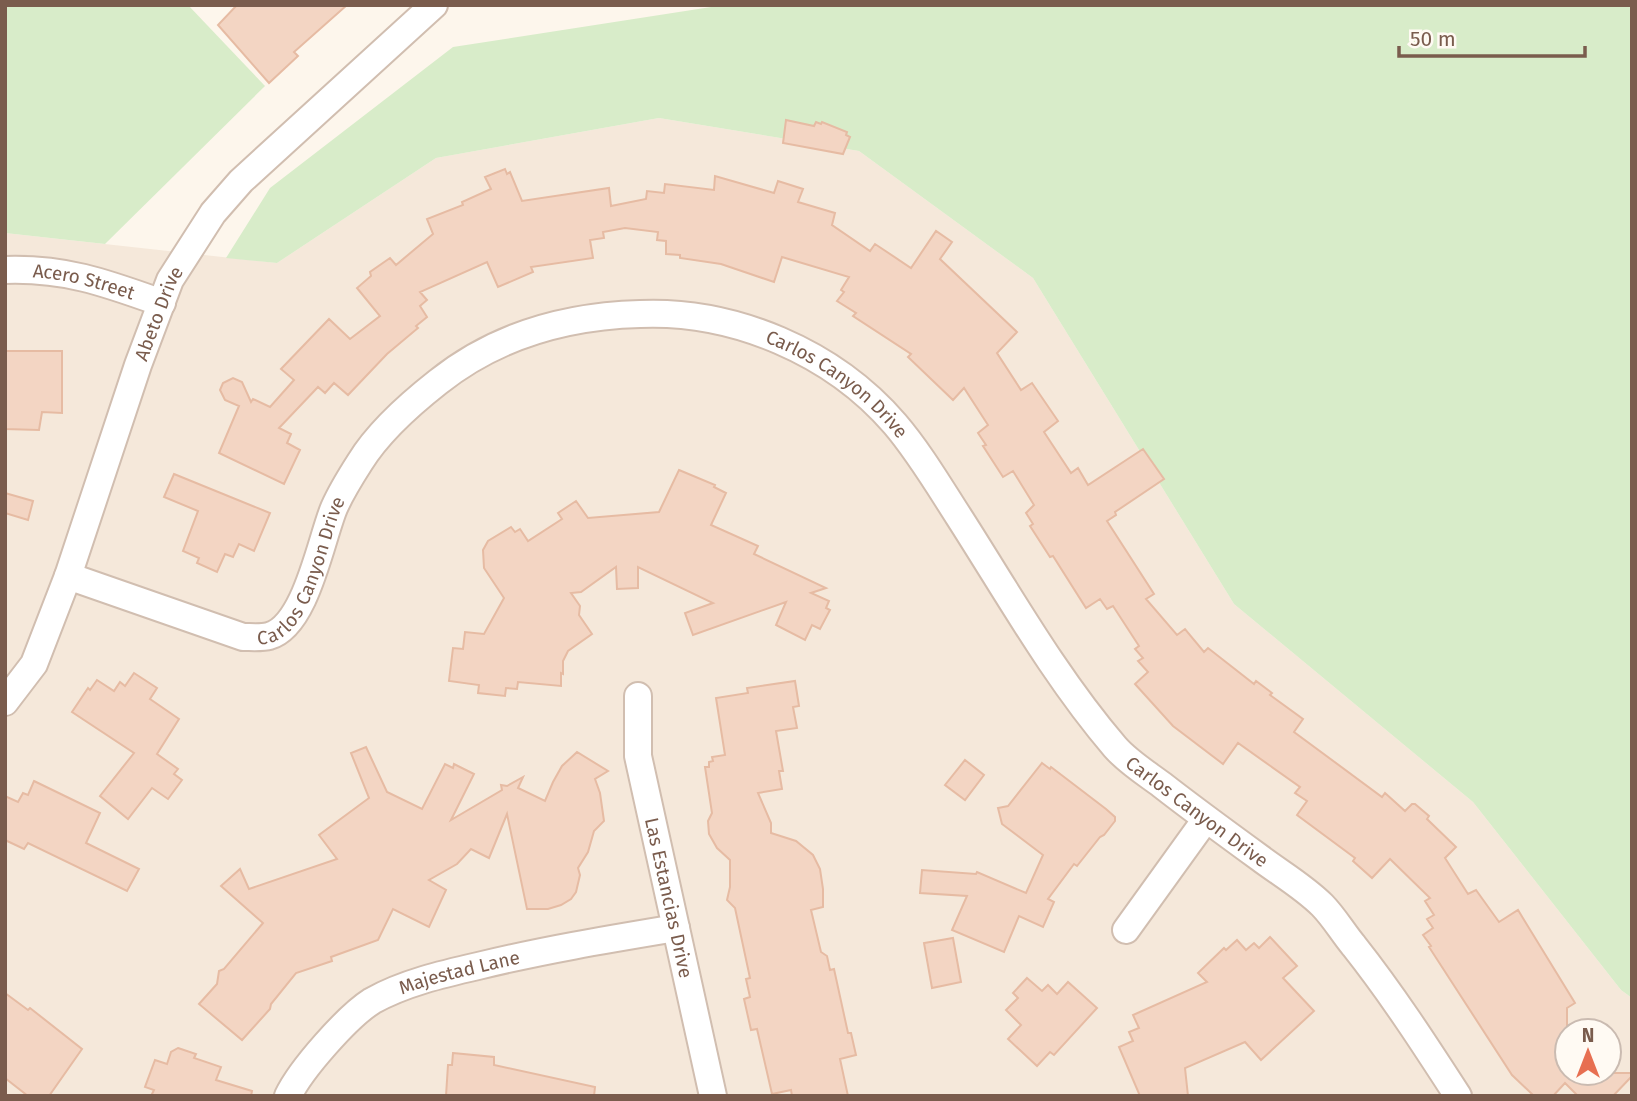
<svg xmlns="http://www.w3.org/2000/svg" width="1637" height="1101" font-family="'Fira Sans',sans-serif">
	<style>
		.residential { fill: #f5e8da; fill-rule: evenodd }
		.green { fill: #d8ecc9 }
		.building { fill: #f3d5c3; stroke: #e6bba3; stroke-width: 2 }
		.lines { fill: none; stroke-linecap: round; stroke-linejoin: round }
		.street-casing { stroke: #d1beb0; stroke-width: 30 }
		.street { stroke: #fff; stroke-width: 26 }
		.labels { text-anchor: middle; stroke-width: 5; stroke-linejoin: round; paint-order: stroke }
		.street-label { font-size: 19px; fill: #7a5c4d; stroke: #fffaf3 }
	</style>
	<rect width="100%" height="100%" fill="#fdf6ec"/>
	<path class="residential" d="M 659,118 L 859,151 L 1033,278 L 1234,604 L 1473,802 L 1621,990 L 1632,998 L 1632,1096 L 5,1096 L 5,233 L 277,263 L 436,158 ZM 1567,1031 L 1609,1031 L 1609,1073 L 1567,1073 Z"/>
	<g class="green">
		<polygon points="5,5 188,5 265,86 105,244 5,233"/>
		<polygon points="724,5 1632,5 1632,998 1621,990 1473,802 1234,604 1033,278 859,151 659,118 436,158 277,263 226,258 270,188 453,47"/>
	</g>
	<g class="building">
		<polygon points="237,5 347,5 294,52 298,56 269,83 218,25"/>
		<polygon points="786,120 814,126 816,122 821,124 822,122 847,132 846,135 850,137 843,154 783,143"/>
		<polygon points="505,169 507,174 510,172 522,201 609,188 611,206 646,199 647,191 664,193 665,184 714,190 715,176 774,193 778,181 803,189 798,202 835,213 832,225 870,251 875,244 911,268 936,231 952,242 940,259 1017,332 997,353 1021,390 1032,383 1058,421 1044,432 1071,473 1078,468 1088,485 1143,449 1164,479 1115,512 1116,515 1107,521 1154,594 1146,599 1177,635 1185,629 1204,652 1208,648 1254,684 1256,681 1272,693 1270,695 1303,719 1294,732 1382,797 1385,793 1405,811 1412,804 1415,804 1429,816 1427,819 1456,847 1445,858 1468,894 1476,890 1499,922 1518,910 1575,1003 1567,1008 1567,1073 1632,1073 1632,1076 1613,1096 1578,1096 1565,1083 1553,1096 1534,1096 1512,1075 1429,947 1431,946 1423,935 1433,928 1427,919 1434,915 1425,901 1430,898 1390,859 1372,878 1353,861 1355,858 1297,815 1307,801 1295,793 1300,787 1238,743 1223,764 1173,726 1135,684 1148,672 1138,661 1143,658 1135,649 1139,646 1113,606 1107,609 1100,599 1086,608 1053,556 1050,557 1030,526 1033,524 1026,513 1034,505 1013,471 1003,477 983,446 986,445 978,433 988,425 964,388 953,400 908,357 911,354 853,316 856,313 837,301 844,292 841,290 849,277 782,257 774,282 721,264 680,258 680,255 666,254 666,241 657,240 658,232 625,228 603,232 604,238 590,240 593,258 531,267 533,272 498,287 487,262 420,292 427,300 420,306 427,317 416,326 418,328 387,354 348,395 334,383 325,393 318,387 279,428 291,434 287,443 300,450 284,484 219,453 239,406 225,400 220,390 223,383 233,378 242,382 251,402 253,399 270,407 294,380 281,369 329,319 350,339 380,316 357,288 371,276 370,272 390,258 396,265 433,234 427,219 463,205 462,202 491,189 485,177"/>
		<polygon points="5,351 62,351 62,413 42,412 39,430 5,429"/>
		<polygon points="679,470 715,485 714,487 726,493 711,525 758,546 754,554 826,588 811,593 829,601 826,608 830,610 820,629 812,625 805,640 776,625 786,602 693,635 685,613 713,603 638,567 638,588 617,589 616,567 581,592 571,593 580,606 579,615 592,634 568,651 563,661 563,674 561,673 561,686 518,682 517,689 506,688 505,696 478,693 479,685 449,681 453,648 463,649 465,632 484,634 504,598 484,568 483,550 488,541 511,527 515,532 520,529 528,541 562,519 558,513 576,501 588,518 659,512"/>
		<polygon points="174,474 270,513 254,551 239,544 233,557 225,554 217,572 197,563 199,558 183,551 198,511 164,497"/>
		<polygon points="5,493 33,501 28,520 5,513"/>
		<polygon points="134,673 157,688 150,699 179,719 157,754 178,769 174,774 182,780 168,799 152,788 128,819 100,796 134,753 72,712 88,688 90,690 97,680 114,691 120,682 125,686"/>
		<polygon points="795,681 799,706 793,707 797,728 776,731 783,771 779,771 782,789 758,793 771,823 771,833 796,841 813,855 820,869 823,889 823,907 811,910 821,952 827,956 830,970 834,969 848,1033 851,1033 856,1055 840,1059 848,1096 792,1096 791,1090 772,1094 757,1029 751,1030 744,999 750,997 746,979 750,978 735,908 727,900 730,887 730,860 717,848 709,834 708,821 712,813 705,767 709,767 709,762 713,761 712,757 725,755 716,698 748,693 747,688"/>
		<polygon points="366,747 387,792 422,809 445,764 453,768 454,764 474,774 451,820 502,790 501,785 507,786 523,777 518,788 545,801 553,782 562,766 577,752 608,771 595,779 600,793 604,821 594,831 588,852 578,868 580,875 576,892 571,899 561,905 548,909 527,909 507,814 489,858 471,849 457,864 429,880 446,890 429,927 393,909 378,940 331,957 332,961 296,973 271,1004 270,1009 242,1040 199,1004 217,984 219,971 224,969 263,923 221,886 240,869 249,889 337,859 319,835 369,798 351,753"/>
		<polygon points="965,760 984,775 965,800 945,785"/>
		<polygon points="1042,763 1050,769 1051,767 1106,809 1115,817 1115,821 1104,835 1100,837 1077,866 1074,864 1048,899 1054,902 1043,927 1019,916 1004,952 952,930 967,896 920,893 922,870 976,874 977,872 1026,893 1043,855 1002,824 998,808 1008,806"/>
		<polygon points="34,781 100,813 86,843 139,869 127,891 28,843 24,849 5,840 5,796 18,802 23,793 28,795"/>
		<polygon points="1270,937 1297,966 1283,978 1314,1011 1261,1060 1245,1042 1185,1068 1188,1096 1140,1096 1119,1047 1133,1041 1129,1032 1139,1028 1133,1015 1207,982 1198,973 1224,948 1226,950 1237,940 1246,950 1254,943 1259,948"/>
		<polygon points="953,938 961,982 932,988 924,943"/>
		<polygon points="1027,978 1042,991 1048,985 1057,994 1068,982 1097,1008 1054,1055 1050,1052 1037,1066 1008,1039 1021,1025 1006,1010 1018,998 1013,993"/>
		<polygon points="5,993 28,1010 30,1008 82,1049 49,1096 28,1096 5,1078"/>
		<polygon points="178,1048 196,1054 194,1058 221,1067 216,1080 252,1091 251,1096 151,1096 154,1090 145,1087 155,1060 167,1064 171,1052"/>
		<polygon points="453,1053 494,1057 494,1065 595,1087 594,1096 446,1096 448,1065 452,1065"/>
	</g>
	<g class="lines">
		<g class="street-casing">
			<g id="street">
				<path id="s1" d="M 5,270 C 66,268 106,283 162,303"/>
				<path id="s2" d="M 68,576 L 243,637 C 251,637 262,638 269,636 C 306,626 321,539 334,508 C 341,492 351,476 360,462 C 379,431 410,404 438,382 C 497,335 566,316 640,314 C 734,310 833,352 895,424 C 919,452 939,486 959,517 C 1009,595 1055,677 1115,747 C 1128,762 1146,773 1162,785 C 1194,810 1227,834 1260,858 C 1280,873 1304,887 1322,905 C 1334,917 1343,933 1354,946 C 1392,994 1425,1045 1458,1096"/>
				<path id="s3" d="M 638,696 L 638,756 L 713,1096"/>
				<path id="s4" d="M 5,702 L 34,664 L 68,576 L 138,365 L 170,280 L 213,213 L 241,181 L 434,5"/>
				<polyline points="1126,930 1206,819"/>
				<path id="s5" d="M 288,1096 C 301,1069 347,1017 372,1001 C 404,983 443,974 478,966 C 543,950 610,939 676,928"/>
			</g>
		</g>
		<use href="#street" class="street"/>
	</g>
	<g class="labels">
		<g class="street-label">
			<text dy="7" stroke="none"><textPath href="#s1" startOffset="80">Acero Street</textPath></text>
			<text dy="7" stroke="none"><textPath href="#s4" startOffset="420">Abeto Drive</textPath></text>
			<text dy="7" stroke="none"><textPath href="#s2" startOffset="957">Carlos Canyon Drive</textPath></text>
			<text dy="7" stroke="none"><textPath href="#s2" startOffset="285">Carlos Canyon Drive</textPath></text>
			<text dy="7" stroke="none"><textPath href="#s2" startOffset="1524">Carlos Canyon Drive</textPath></text>
			<text dy="7" stroke="none"><textPath href="#s3" startOffset="205">Las Estancias Drive</textPath></text>
			<text dy="7" stroke="none"><textPath href="#s5" startOffset="220">Majestad Lane</textPath></text>
		</g>
	</g>
	<rect width="1637" height="1101" fill="none" stroke="#7a5c4d" stroke-width="14"/>
	<g transform="translate(1588 1052)"><circle r="33" fill="#fffaf3" stroke="#cabbb1" stroke-width="2"/>
	<path d="M0-5L12 26L0 18L-12 26Z" fill="#e76f51"/>
	<text y="-10" font-size="19" font-weight="bold" text-anchor="middle" fill="#7a5c4d">N</text>
	</g>
	<path d="M1399 46v10h186v-10" fill="none" stroke="#7a5c4d" stroke-width="3.5"/>
	<text x="1410" y="46" font-size="21" fill="#7a5c4d" stroke="#fffaf3" stroke-width="5" paint-order="stroke">50 m</text>
</svg>
